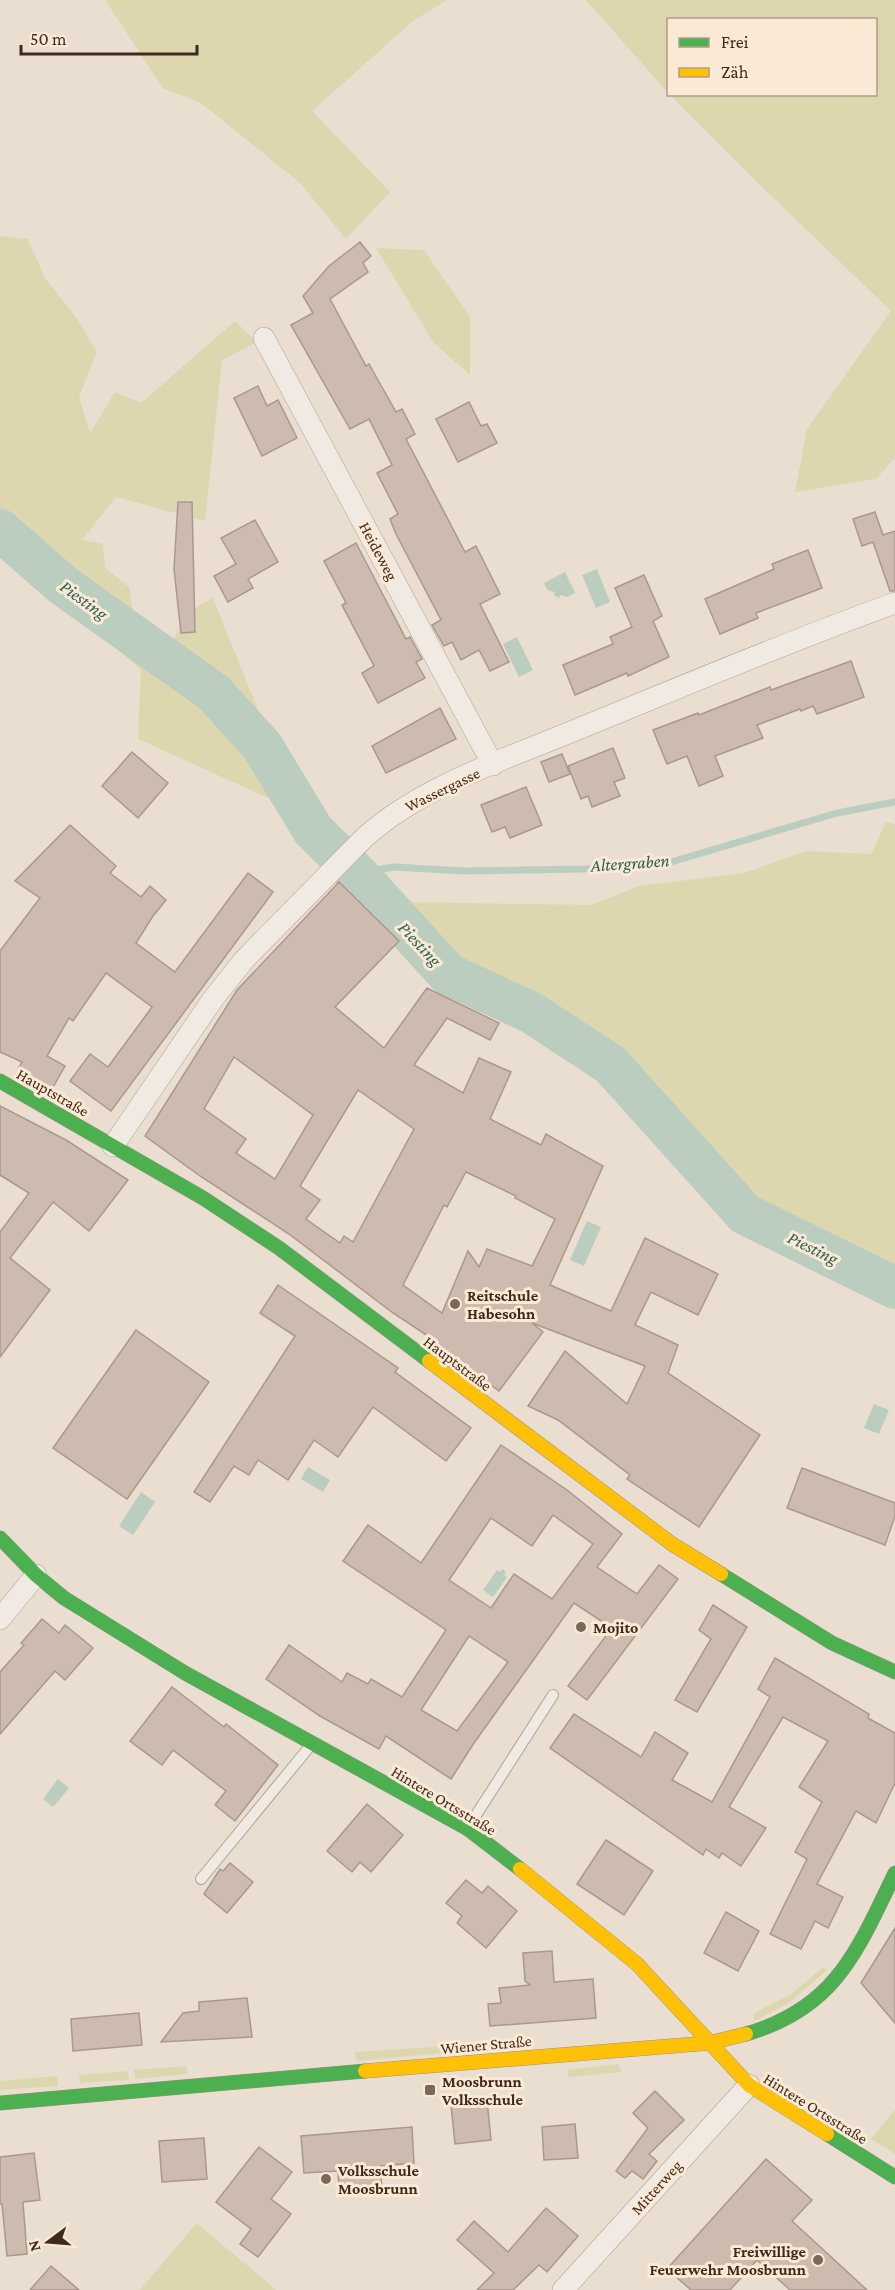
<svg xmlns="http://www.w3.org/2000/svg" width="895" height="2290" font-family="'Crimson Pro',serif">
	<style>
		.green { fill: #ddd7b0 }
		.water { fill: #bbcdbf }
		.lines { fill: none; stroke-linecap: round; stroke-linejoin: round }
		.stream { stroke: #bbcdbf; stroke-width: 7 }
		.river { stroke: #bbcdbf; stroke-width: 42 }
		.building { fill: #cebbaf; stroke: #aa988d; stroke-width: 1.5; fill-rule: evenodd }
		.lane-casing { stroke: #aea398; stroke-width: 12 }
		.street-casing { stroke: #aea398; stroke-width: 22 }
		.fast-casing { stroke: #9e9288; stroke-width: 15 }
		.slow-casing { stroke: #9e9288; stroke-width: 15 }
		.lane { stroke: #f0eae2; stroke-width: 10 }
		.street { stroke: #f0eae2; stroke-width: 21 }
		.fast { stroke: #4caf50; stroke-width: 14 }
		.slow { stroke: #ffc107; stroke-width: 14 }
		.poi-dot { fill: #7b685b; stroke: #faead5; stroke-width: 2 }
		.labels { text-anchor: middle; stroke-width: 6; stroke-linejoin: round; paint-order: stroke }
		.street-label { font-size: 16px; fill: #40291d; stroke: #faead5 }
		.poi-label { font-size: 16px; font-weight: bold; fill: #40291d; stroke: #faead5; text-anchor: start }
		.water-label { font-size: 18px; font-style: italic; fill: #2b6156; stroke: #faead5 }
	</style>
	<rect width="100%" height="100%" fill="#e9decf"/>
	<g class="green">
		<polygon points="105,0 447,0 413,21 312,111 390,192 346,239 300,183 201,103 163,88"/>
		<polygon points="586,0 895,0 895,458 876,479 795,492 807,429 891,311 759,184 670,95 876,94 876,20 668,20 668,93"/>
		<polygon points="0,236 28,239 45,278 75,316 97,352 79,397 90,433 115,392 141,403 235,321 257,342 222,360 205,521 116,497 82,540 103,544 105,568 129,587 134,619 172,642 188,612 213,598 299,812 138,739 141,670 0,544"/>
		<polygon points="376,248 424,250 470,317 470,375 434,343"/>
		<polygon points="886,822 895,824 895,1274 891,1281 754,1206 665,1111 611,1048 451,960 398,902 591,905 639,886 744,873 806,851 871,854"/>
		<polygon points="822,1968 828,1969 790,2002 755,2021 753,2014 791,1994"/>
		<polygon points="525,2041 525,2046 356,2061 355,2052"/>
		<polygon points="618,2064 622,2072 568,2077 567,2070"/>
		<polygon points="186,2066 188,2074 135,2079 134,2070"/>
		<polygon points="128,2071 129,2080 80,2083 79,2075"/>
		<polygon points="57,2076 58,2086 0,2090 0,2081"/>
		<polygon points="895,2110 895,2154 871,2139"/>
		<polygon points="197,2223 276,2290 140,2290"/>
	</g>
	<g class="water">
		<polygon points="597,569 610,602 596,608 582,575"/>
		<polygon points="565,572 575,593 567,597 561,595 559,598 554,595 555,592 547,590 544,583"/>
		<polygon points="517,637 533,670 519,677 503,644"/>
		<polygon points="587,1221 601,1227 584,1266 570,1260"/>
		<polygon points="874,1404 889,1410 879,1434 864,1428"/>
		<polygon points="308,1467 330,1480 323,1492 301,1479"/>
		<polygon points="141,1492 155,1502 133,1535 119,1526"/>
		<polygon points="502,1569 506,1572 504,1575 507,1577 493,1597 483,1590 497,1570 500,1572"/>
		<polygon points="58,1779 69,1788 53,1807 43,1799"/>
	</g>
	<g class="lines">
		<polyline class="stream" points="357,874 393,867 464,871 584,869 671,862 837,813 895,802"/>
		<polyline class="river" points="0,530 64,586 214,693 262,746 313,830 357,874 448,974 532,1013 611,1065 745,1214 895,1288"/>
	</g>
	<g class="building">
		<polygon points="360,242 371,256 363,263 368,272 330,299 366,366 369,364 396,412 402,409 415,434 406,439 465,552 476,546 500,594 480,604 509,662 490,671 479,650 461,660 452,642 444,646 432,625 441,620 396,534 390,519 398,514 377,473 392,465 369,419 350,429 291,325 313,313 303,296 329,266"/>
		<polygon points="258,386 267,406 278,400 297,438 262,456 234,398"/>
		<polygon points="469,402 481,426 487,424 497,443 458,462 436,419"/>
		<polygon points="178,502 192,502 195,632 181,633 174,569"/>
		<polygon points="875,512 883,535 895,531 895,591 890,591 873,542 862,546 853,519"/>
		<polygon points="255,520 278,562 248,579 253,588 228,602 214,576 236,564 221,538"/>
		<polygon points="356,543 406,639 410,637 422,659 416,662 425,678 378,703 362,673 374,666 342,605 346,603 324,561"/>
		<polygon points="808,550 822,588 756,613 758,618 720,634 705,599 774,569 772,564"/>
		<polygon points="644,575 662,616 653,621 669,657 628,676 627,673 575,695 563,665 613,644 610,637 632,627 615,588"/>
		<polygon points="851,661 864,697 817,714 813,706 801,711 800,709 757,725 763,738 715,756 723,776 699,786 687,756 667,764 653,730 698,713 699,715 770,687 771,690"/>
		<polygon points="440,708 456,739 386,773 372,746"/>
		<polygon points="613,748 625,778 614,782 620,796 592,807 588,796 581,799 568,766"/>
		<polygon points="132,752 168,783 138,818 102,786"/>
		<polygon points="562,754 570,774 549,782 541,762"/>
		<polygon points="526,787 542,825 510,838 505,827 492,832 481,805"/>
		<polygon points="70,825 116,866 110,873 141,897 150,886 166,900 153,916 136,943 175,972 248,873 273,892 111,1111 70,1081 90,1054 108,1067 152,1007 106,973 73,1021 69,1018 47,1056 65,1066 52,1089 18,1069 22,1062 0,1052 0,951 40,898 15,881"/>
		<path d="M 339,882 L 399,941 L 335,1007 L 384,1048 L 427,988 L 499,1023 L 490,1040 L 447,1018 L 414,1065 L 463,1093 L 479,1058 L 511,1072 L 490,1119 L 541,1145 L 546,1134 L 603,1166 L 550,1285 L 611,1311 L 645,1238 L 718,1274 L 698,1315 L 651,1292 L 635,1325 L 678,1345 L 668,1373 L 760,1435 L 699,1527 L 627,1479 L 630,1475 L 558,1420 L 528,1406 L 565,1351 L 627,1404 L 645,1366 L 532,1323 L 543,1332 L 499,1391 L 431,1341 L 431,1338 L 393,1313 L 289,1234 L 200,1176 L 145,1136 L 237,990 ZM 234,1057 L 313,1115 L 275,1179 L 236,1153 L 246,1139 L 204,1109 ZM 358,1090 L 414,1129 L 353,1242 L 344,1236 L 340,1243 L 306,1219 L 320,1200 L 300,1186 ZM 466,1172 L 516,1196 L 515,1198 L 555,1219 L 532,1266 L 487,1249 L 479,1267 L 468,1251 L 442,1313 L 403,1285 L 444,1205 L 447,1207 Z"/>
		<polygon points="0,1106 66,1140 128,1180 89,1231 53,1202 10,1258 50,1290 0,1357 0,1232 29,1193 0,1175"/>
		<polygon points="278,1285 398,1368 395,1372 471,1428 446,1461 373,1407 338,1457 314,1440 288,1480 258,1460 249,1475 234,1466 210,1502 194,1492 295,1336 260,1313"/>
		<polygon points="136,1330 209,1382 127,1499 53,1448"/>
		<path d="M 501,1445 L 567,1490 L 622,1534 L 597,1567 L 637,1594 L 659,1565 L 678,1579 L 587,1700 L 568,1686 L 612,1628 L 574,1603 L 474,1743 L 451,1779 L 386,1736 L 379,1749 L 320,1716 L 266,1679 L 289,1645 L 342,1682 L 347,1673 L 368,1684 L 371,1679 L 402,1697 L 446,1630 L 343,1561 L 368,1525 L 421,1563 ZM 553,1515 L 593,1544 L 552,1599 L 514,1574 L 491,1608 L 449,1580 L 491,1518 L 532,1546 ZM 469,1636 L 508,1662 L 457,1731 L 421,1710 Z"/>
		<polygon points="802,1468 895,1503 895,1516 885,1545 787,1508"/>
		<polygon points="713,1605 747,1627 697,1712 675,1700 711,1639 699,1630"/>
		<polygon points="42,1619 59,1633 65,1625 93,1648 65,1680 55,1671 0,1734 0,1672 24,1645 21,1643"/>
		<polygon points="775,1658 869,1714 868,1718 895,1733 895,1783 876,1823 856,1811 817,1884 843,1897 828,1928 815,1921 801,1949 770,1934 807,1859 795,1852 822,1802 799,1787 828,1741 783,1717 729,1807 766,1828 741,1866 722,1853 719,1858 706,1849 703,1855 550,1748 574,1714 641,1757 655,1732 688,1753 672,1780 712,1802 770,1697 758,1689"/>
		<polygon points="172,1687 224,1727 226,1724 278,1765 235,1821 215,1805 226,1791 173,1750 162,1765 130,1741"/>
		<polygon points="367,1804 403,1835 371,1872 360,1862 352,1872 327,1851"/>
		<polygon points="606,1840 653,1871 624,1915 577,1884"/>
		<polygon points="230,1863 253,1882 227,1913 204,1894 220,1869 223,1871"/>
		<polygon points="466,1880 482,1893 488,1886 517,1911 486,1948 457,1923 462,1916 446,1903"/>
		<polygon points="726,1912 759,1931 738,1971 704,1953"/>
		<polygon points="895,1928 895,2023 861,1983"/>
		<polygon points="552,1951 554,1982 593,1979 596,2018 490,2026 488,2004 501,2003 499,1988 530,1985 525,1981 523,1953"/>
		<polygon points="247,1998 252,2037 161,2042 183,2013 199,2011 199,2002"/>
		<polygon points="139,2013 142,2045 73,2051 71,2019"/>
		<polygon points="655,2091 684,2120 649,2154 657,2161 643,2179 632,2171 625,2178 616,2171 648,2128 633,2113"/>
		<polygon points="487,2100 491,2140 455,2144 451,2105"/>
		<polygon points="575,2124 578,2158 544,2160 542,2127"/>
		<polygon points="412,2127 414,2163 380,2166 382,2189 339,2193 338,2171 304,2173 301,2136"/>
		<polygon points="204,2138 207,2179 162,2182 159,2141"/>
		<polygon points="259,2147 292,2172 271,2199 291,2214 258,2257 240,2244 251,2229 216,2202"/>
		<polygon points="34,2153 40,2200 23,2202 27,2254 7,2256 2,2204 0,2204 0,2157"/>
		<polygon points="766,2159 812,2200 792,2221 867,2290 790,2290 757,2260 730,2290 691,2290 667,2269"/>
		<polygon points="546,2208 578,2236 547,2272 539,2265 513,2290 477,2290 494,2273 457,2240 474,2221 508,2252"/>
		<polygon points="51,2266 79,2290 30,2290"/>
	</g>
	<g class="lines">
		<g class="lane-casing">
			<g id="lane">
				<polyline points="469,1826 553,1695"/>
				<polyline points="201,1879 311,1745"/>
			</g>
		</g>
		<g class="street-casing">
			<g id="street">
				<polyline points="264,338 493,765"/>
				<path d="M 113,1146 L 213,999 L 244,960 L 365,837 C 423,785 511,757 583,727 C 686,685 789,641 895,603"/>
				<polyline points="0,1619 36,1575"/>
				<polyline points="563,2290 749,2085"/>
			</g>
		</g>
		<g class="fast-casing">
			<g id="fast">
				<polyline points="0,1081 203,1198 279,1248 429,1361"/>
				<polyline points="0,1538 36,1575 64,1598 185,1673 468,1829 520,1869"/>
				<polyline points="721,1574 832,1643 895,1672"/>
				<path d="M 746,2034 C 836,2008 857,1951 895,1873"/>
				<polyline points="0,2103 365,2071"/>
				<polyline points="827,2134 895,2177"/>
			</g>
		</g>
		<g class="slow-casing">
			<g id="slow">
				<polyline points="429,1361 672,1544 721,1574"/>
				<polyline points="520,1869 637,1964 749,2085 827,2134"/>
				<polyline points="365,2071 709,2043 746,2034"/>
			</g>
		</g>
		<use href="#lane" class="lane"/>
		<use href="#street" class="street"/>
		<use href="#fast" class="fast"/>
		<use href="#slow" class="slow"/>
	</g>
	<g class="poi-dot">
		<circle cx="455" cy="1304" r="6"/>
		<circle cx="581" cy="1627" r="6"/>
		<rect x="424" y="2084" width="12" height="12" rx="3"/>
		<circle cx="326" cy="2179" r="6"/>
		<circle cx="818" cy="2260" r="6"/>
	</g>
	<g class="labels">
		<g class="street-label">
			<text transform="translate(379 551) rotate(62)" y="6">Heideweg</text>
			<text transform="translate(442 789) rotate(-26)" y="6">Wassergasse</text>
			<text transform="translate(53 1092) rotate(30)" y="6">Hauptstraße</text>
			<text transform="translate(458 1363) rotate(37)" y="6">Hauptstraße</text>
			<text transform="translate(444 1800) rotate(31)" y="6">Hintere Ortsstraße</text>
			<text transform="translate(486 2044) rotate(-5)" y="6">Wiener Straße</text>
			<text transform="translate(816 2108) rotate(32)" y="6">Hintere Ortsstraße</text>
			<text transform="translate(656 2187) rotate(-48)" y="6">Mitterweg</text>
		</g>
		<g class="poi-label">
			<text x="467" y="1301">Reitschule<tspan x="467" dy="18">Habesohn</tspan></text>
			<text x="593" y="1633">Mojito</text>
			<text x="442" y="2087">Moosbrunn<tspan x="442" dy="18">Volksschule</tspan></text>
			<text x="338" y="2176">Volksschule<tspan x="338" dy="18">Moosbrunn</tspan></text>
			<text x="806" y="2257" text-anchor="end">Freiwillige<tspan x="806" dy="18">Feuerwehr Moosbrunn</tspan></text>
		</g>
		<g class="water-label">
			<text transform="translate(84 600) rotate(36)" y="6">Piesting</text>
			<text transform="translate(630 863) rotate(-4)" y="6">Altergraben</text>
			<text transform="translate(420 944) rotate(47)" y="6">Piesting</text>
			<text transform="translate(813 1248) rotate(26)" y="6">Piesting</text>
		</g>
	</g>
	<rect x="667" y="18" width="210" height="78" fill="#faead5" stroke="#b09d8b" stroke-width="1.5"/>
	<rect x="679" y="38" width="30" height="9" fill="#4caf50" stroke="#b09d8b" stroke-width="1.5"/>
	<text x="721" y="48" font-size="18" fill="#40291d">Frei</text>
	<rect x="679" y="68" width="30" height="9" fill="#ffc107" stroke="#b09d8b" stroke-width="1.5"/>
	<text x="721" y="78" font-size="18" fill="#40291d">Zäh</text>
	<g transform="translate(48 2242) rotate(254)" stroke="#faead5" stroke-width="4.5" paint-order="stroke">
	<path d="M0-4.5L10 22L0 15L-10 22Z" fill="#40291d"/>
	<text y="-9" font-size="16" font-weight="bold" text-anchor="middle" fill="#40291d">N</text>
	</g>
	<path d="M21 45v9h176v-9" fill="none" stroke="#40291d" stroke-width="3"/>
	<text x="30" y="45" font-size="18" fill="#40291d" stroke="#faead5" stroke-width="4.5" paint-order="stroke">50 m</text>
</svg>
